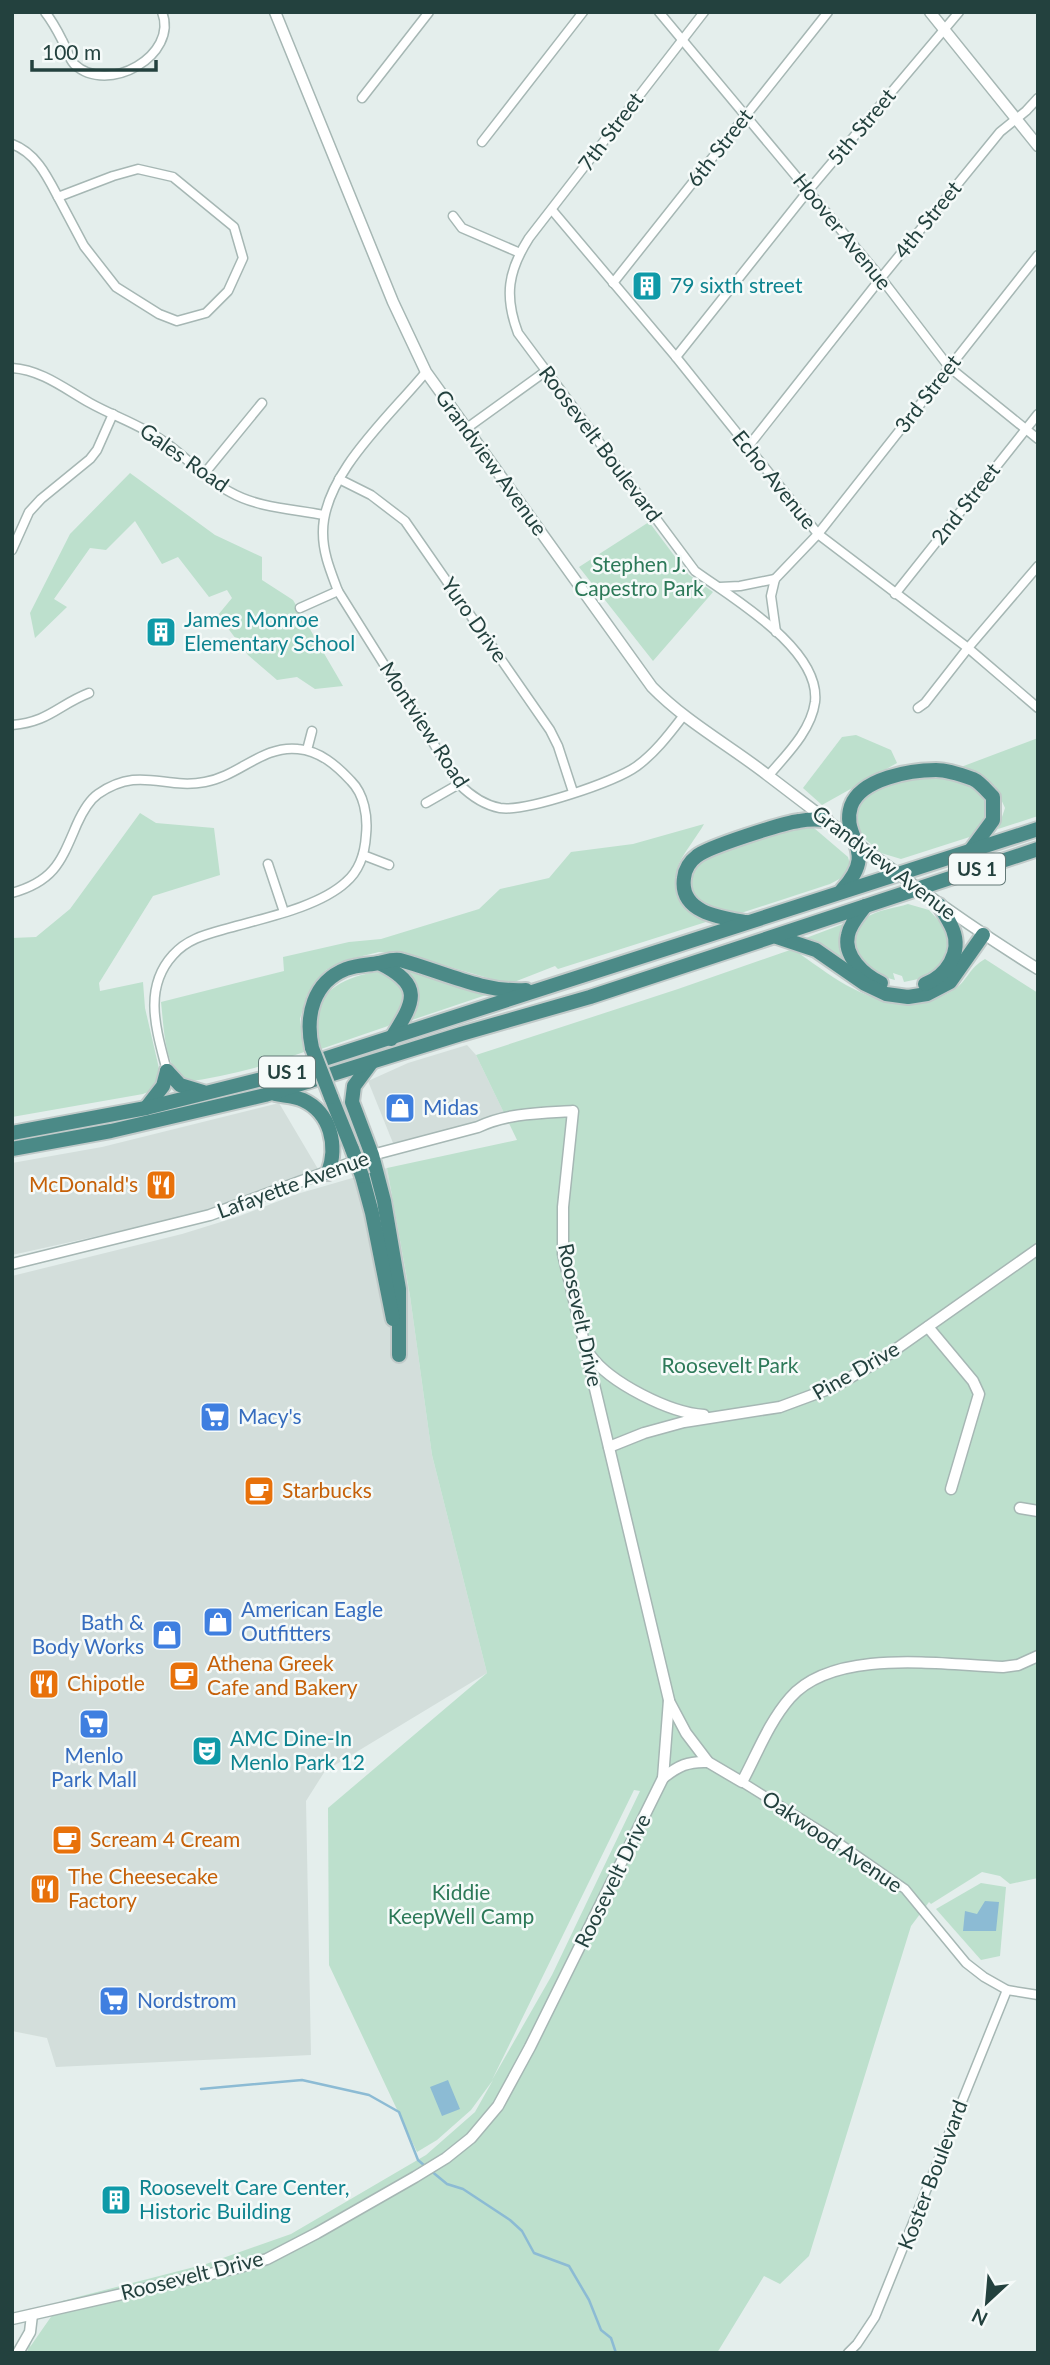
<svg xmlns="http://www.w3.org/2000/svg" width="1050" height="2365" font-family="Lato,sans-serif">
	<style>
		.built { fill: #d3dedb }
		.green { fill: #bde0cd; fill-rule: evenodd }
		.water { fill: #8cbbd4 }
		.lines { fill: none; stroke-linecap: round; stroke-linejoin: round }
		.stream { stroke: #8cbbd4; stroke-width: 2.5 }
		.minor-casing { stroke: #a6b7b4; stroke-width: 11 }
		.tertiary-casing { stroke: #a6b7b4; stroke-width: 13 }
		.trunk-casing { stroke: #c1cac9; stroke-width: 18 }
		.minor { stroke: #fff; stroke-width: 8 }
		.tertiary { stroke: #fff; stroke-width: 10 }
		.trunk { stroke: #4b8a87; stroke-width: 14 }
		.trunk-bridge-casing { stroke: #c1cac9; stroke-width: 18; stroke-linecap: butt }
		.trunk-bridge { stroke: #4b8a87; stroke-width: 14 }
		.labels { text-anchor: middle; stroke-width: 5; stroke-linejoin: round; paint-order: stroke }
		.shield { fill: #f5faf9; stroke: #627876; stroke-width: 2 }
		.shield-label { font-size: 19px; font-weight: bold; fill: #23413e }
		.street-label { font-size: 21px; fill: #23413e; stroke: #f5faf9 }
		.culture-label { font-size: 21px; fill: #0d838f; stroke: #f5faf9; text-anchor: start }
		.park-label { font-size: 21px; fill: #2c7958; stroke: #f5faf9 }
		.shop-label { font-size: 21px; fill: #366cbe; stroke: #f5faf9; text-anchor: start }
		.food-label { font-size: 21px; fill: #c56008; stroke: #f5faf9; text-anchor: start }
	</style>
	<rect width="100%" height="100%" fill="#e4eeec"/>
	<g class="built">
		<polygon points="467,1045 476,1055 505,1115 501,1119 393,1143 368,1081 408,1063"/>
		<polygon points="279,1103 318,1169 197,1214 12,1255 12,1163 102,1147"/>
		<polygon points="387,1168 410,1296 432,1455 487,1673 325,1771 306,1801 311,2055 56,2067 47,2038 12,2031 12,1276 182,1234 237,1217 297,1194"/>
	</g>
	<g class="green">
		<polygon points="130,473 215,535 262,557 262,580 293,600 343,686 315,689 297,677 277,680 248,655 218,615 232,598 227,590 209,597 178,557 162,564 135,521 106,550 90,548 54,599 67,607 35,638 30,613 70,534"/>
		<polygon points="649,522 688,574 713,592 653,661 579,567"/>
		<polygon points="856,735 891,750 897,763 822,805 803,788 842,737"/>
		<polygon points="1038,738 1038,816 998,829 1005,808 995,786 961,767"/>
		<polygon points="934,773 976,786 990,798 988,820 979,834 901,859 881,853 863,837 855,819 861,796 880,784"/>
		<polygon points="140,813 156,823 214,828 220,875 153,896 99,983 100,991 143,982 145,1008 161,1077 158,1088 143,1094 12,1117 12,938 36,937 70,909"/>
		<path d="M 704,824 C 698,835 680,858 678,867 C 670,889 688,911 706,922 L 558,969 L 555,966 L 509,984 L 408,955 L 379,952 L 346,960 L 326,970 L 307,995 L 300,1019 L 304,1052 C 266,1066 225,1077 184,1082 C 164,1064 164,1028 161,1002 L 284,971 L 283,957 L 349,942 L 381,939 L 479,909 L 500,889 L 549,878 L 571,852 L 633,844 Z"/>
		<polygon points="794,826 814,828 848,857 851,868 845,876 830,884 741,913 718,911 697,902 687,888 688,872 699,859"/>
		<path d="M 908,904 L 929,910 L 947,930 L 949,948 L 940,966 L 923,978 L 904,982 L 902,976 L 893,973 L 895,980 C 867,974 834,943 866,918 C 876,910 896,908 908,904 Z"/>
		<polygon points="843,924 840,947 849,969 806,938"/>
		<path d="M 793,949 C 832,976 868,1008 919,1002 C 930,1000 945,996 955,989 C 967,981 969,968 985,959 L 1038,993 L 1038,1878 L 1010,1884 L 1000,1876 L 982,1872 L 931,1904 L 929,1902 L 911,1926 L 809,2256 L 780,2284 L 764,2276 L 717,2353 L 27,2353 L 33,2331 L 30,2347 L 62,2301 L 206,2264 L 291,2234 L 426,2155 L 475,2112 L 493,2080 L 471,2110 L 437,2140 L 417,2152 L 329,1965 L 328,1808 L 487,1673 L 432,1455 L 410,1296 L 387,1168 L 517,1140 L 476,1055 L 678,989 ZM 634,1790 L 640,1791 L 552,1975 L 492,2080 Z"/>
		<path d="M 400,965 L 482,991 L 489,994 L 409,1021 C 423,995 417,986 400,965 Z"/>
		<path d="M 383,971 L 399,983 L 406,1001 L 399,1016 L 388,1026 L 321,1049 C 319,1041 316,1031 316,1022 C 316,987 354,974 383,971 Z"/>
		<polygon points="981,1883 1006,1887 1000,1956 981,1960 936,1909"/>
	</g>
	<g class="water">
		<polygon points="985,1901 999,1902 996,1931 963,1931 965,1911 977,1914"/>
		<polygon points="448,2080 460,2109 442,2116 430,2087"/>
	</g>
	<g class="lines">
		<g class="stream">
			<polyline points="201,2089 302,2080 369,2095 399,2112 418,2160 425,2166"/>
			<polyline points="430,2170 447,2184 463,2189 510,2220 522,2231 534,2253 569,2266 589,2300 601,2330 611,2338 616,2353"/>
		</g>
		<g class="minor-casing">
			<g id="minor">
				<path d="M 45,12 C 52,21 57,30 62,40 C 66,47 69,59 74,64 C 108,96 179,55 162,12"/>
				<polyline points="659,12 881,278 949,367 1038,439"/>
				<path d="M 704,12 L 529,238 C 508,271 504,296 518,333 L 695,571 C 732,598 821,649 815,702 C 811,731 786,755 769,775"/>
				<polyline points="362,98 429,12"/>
				<polyline points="482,142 583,12"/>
				<path d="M 12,144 C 36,153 47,176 58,197"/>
				<polygon points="138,169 173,177 234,227 243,258 228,291 206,313 177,321 159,314 116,287 84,246 58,197 113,176"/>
				<polyline points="552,210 676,357 818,534 968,648 1038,708"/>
				<polyline points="453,216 462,228 520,253"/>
				<polyline points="613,283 828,12"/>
				<polyline points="676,357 808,191 959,12"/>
				<path d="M 12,368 C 42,370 65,389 90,403 C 115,417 142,425 166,443 C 188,459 206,479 230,492 C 258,508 293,509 324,515"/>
				<path d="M 426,372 C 391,415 322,475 323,533 C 323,554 331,572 338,591 L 459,784 C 470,795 484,805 500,808 C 526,812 615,782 637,766 C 656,752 670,733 684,715"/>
				<polyline points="467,428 546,371"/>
				<polyline points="747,448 881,278 1000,132 1026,111 1038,98"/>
				<polyline points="204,474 262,403"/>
				<polyline points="339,479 371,495 405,521 550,730 558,746 573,792"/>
				<polyline points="12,550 29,512 41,499 90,459 97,450 113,414"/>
				<polyline points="720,587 740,586 775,579"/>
				<polyline points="895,594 1038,414"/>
				<polyline points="300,608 338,591"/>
				<polyline points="776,632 771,596 775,579 818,534 1038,255"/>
				<polyline points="918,708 925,703 968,648 1038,566"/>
				<path d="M 12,725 C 49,722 58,705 89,693"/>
				<polyline points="307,750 312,731"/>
				<polyline points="426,803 459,784"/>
				<polyline points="363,855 389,865"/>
				<polyline points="268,864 284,912"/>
				<path d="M 12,893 C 55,881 61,861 77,824 C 82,813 88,801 98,794 C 140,765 164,790 205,782 C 239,776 263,745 298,749 C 320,751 336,765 351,781 C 364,794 368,816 366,835 C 365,852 360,870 346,882 C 319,907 264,918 229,928 C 208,934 188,938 173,955 C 142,989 157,1032 167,1071"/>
				<polyline points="742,1782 830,1837 905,1889 966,1963 984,1977 1007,1990 1038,1995"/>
				<polyline points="848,2353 857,2344 875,2317 1007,1990"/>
			</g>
		</g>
		<g class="tertiary-casing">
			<g id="tertiary">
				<path d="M 275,12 L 393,302 L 426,372 L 652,687 C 686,722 732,747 770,777 C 858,844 944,911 1038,969"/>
				<polyline points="930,12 1038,146"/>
				<path d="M 12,1264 L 210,1215 L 372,1155 L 478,1127 C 507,1113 541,1113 573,1111 L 563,1207 L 563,1254 L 669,1700 L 663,1778 L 530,2047 L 498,2106 L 471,2138 L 446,2158 L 415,2177 L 317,2233 L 267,2259 L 237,2268 L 12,2319"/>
				<polyline points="928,1327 973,1381 979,1394 951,1489"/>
				<path d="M 590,1355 C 610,1383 670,1413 704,1415"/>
				<polyline points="609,1447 644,1433 684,1422 780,1407 834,1387 882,1359 1038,1249"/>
				<polyline points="1020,1508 1038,1511"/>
				<path d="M 669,1701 L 686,1733 L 708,1762 L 742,1782 C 757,1754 769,1722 790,1698 C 834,1647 943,1665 1003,1667 L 1018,1665 L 1038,1656"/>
				<path d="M 663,1778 C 678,1766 688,1761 708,1762"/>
				<polyline points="18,2353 30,2332 32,2315"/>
			</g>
		</g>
		<g class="trunk-casing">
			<g id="trunk">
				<path d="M 842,890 C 880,849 840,839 851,806 C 861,778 912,770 936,770 C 947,770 962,775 973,779 C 980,782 987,791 993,797 L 993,820 L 971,850"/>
				<path d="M 865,906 C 859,915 850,924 848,935 C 843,956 864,975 881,983"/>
				<path d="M 746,922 C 722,918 679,913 684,878 C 685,869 689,862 697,856 C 708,847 783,823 799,821 C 808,819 816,819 825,820"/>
				<polyline points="777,937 816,950 865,984 886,994 908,997 927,994 950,982 983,935"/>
				<path d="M 379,963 C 426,986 413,1003 391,1039"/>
				<path d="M 925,984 C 946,976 962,953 953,930 C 950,922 944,913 939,905"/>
				<path d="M 312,1048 C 305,1016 313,982 346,969 C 357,965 368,965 379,963 C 387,961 392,959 400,960 C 441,971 483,993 526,990"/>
				<polyline points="371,1063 354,1086 352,1102 372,1155 384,1201 399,1289 399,1355"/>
				<polyline points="167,1071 180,1085 203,1092"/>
				<path d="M 275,1094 C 284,1096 294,1096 303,1100 C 331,1113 338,1146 328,1173"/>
				<polyline points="331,1097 352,1149"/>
				<polyline points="146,1108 163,1086 167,1071"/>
				<polyline points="12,1133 146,1108 262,1079 1038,829"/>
				<polyline points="12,1149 111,1131 265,1095 461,1034 590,997 1038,849"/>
				<polyline points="362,1176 372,1213 393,1319"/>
			</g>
		</g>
		<use href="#minor" class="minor"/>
		<use href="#tertiary" class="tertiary"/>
		<use href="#trunk" class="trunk"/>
		<g class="trunk-bridge-casing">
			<g id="trunk-bridge">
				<polyline points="312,1048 331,1097"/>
				<polyline points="352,1149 362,1176"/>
			</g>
		</g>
		<use href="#trunk-bridge" class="trunk-bridge"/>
	</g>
	<defs>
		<g id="building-square" transform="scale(1.575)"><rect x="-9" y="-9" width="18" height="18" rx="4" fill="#0f9aa8" stroke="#f5faf9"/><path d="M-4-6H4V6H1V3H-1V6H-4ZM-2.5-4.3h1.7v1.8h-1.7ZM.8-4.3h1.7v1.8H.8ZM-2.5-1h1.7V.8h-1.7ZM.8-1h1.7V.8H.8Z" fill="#fff"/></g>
		<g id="shop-square" transform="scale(1.575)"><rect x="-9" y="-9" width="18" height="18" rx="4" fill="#3f7fe0" stroke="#f5faf9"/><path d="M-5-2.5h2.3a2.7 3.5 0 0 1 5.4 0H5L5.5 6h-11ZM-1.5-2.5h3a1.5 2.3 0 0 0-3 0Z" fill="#fff"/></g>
		<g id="restaurant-square" transform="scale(1.575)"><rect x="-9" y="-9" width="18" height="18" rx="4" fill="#e8710a" stroke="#f5faf9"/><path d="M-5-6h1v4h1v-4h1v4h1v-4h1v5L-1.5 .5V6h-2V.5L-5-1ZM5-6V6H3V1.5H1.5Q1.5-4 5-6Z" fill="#fff"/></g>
		<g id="supermarket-square" transform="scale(1.575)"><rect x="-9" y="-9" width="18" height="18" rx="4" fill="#3f7fe0" stroke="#f5faf9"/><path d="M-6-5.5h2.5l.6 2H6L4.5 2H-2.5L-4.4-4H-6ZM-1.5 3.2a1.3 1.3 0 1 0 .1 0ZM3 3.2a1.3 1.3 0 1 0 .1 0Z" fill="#fff"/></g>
		<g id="cafe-square" transform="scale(1.575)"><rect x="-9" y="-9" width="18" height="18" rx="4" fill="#e8710a" stroke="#f5faf9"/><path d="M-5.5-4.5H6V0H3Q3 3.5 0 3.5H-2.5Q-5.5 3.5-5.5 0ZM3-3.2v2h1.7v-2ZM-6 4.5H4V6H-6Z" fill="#fff"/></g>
		<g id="theatre-square" transform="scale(1.575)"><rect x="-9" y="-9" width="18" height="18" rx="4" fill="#0f9aa8" stroke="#f5faf9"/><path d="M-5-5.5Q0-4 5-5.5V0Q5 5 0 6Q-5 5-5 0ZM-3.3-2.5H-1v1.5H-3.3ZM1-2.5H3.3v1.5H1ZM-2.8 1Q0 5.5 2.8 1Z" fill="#fff"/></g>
	</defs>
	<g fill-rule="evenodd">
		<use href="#building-square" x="647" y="286"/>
		<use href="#building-square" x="161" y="632"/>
		<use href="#shop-square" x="400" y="1108"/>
		<use href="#restaurant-square" x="161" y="1185"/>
		<use href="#supermarket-square" x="215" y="1417"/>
		<use href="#cafe-square" x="259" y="1491"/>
		<use href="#shop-square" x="218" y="1622"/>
		<use href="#shop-square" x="167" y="1635"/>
		<use href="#cafe-square" x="184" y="1676"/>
		<use href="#restaurant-square" x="44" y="1684"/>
		<use href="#supermarket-square" x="94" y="1724"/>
		<use href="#theatre-square" x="207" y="1751"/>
		<use href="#cafe-square" x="67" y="1840"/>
		<use href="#restaurant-square" x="45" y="1889"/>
		<use href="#supermarket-square" x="114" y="2001"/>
		<use href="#building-square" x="116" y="2200"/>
	</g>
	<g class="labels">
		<g class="shield">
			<rect x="949" y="853.5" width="56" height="31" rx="5"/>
			<rect x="259" y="1056.5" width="56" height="31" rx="5"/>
		</g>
		<g class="shield-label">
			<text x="977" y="876">US 1</text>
			<text x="287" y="1079">US 1</text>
		</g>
		<g class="street-label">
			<text transform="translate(862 127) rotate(-50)" y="7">5th Street</text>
			<text transform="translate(611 132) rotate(-53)" y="7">7th Street</text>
			<text transform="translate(720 148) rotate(-52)" y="7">6th Street</text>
			<text transform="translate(928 220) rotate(-51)" y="7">4th Street</text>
			<text transform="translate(842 232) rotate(51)" y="7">Hoover Avenue</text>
			<text transform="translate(928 394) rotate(-52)" y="7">3rd Street</text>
			<text transform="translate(600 444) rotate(53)" y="7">Roosevelt Boulevard</text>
			<text transform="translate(184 458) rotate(35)" y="7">Gales Road</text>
			<text transform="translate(491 463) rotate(54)" y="7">Grandview Avenue</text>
			<text transform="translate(774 480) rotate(51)" y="7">Echo Avenue</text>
			<text transform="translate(966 504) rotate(-52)" y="7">2nd Street</text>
			<text transform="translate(474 620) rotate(55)" y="7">Yuro Drive</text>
			<text transform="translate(424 725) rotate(57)" y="7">Montview Road</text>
			<text transform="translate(884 863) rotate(37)" y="7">Grandview Avenue</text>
			<text transform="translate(293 1185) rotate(-20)" y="7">Lafayette Avenue</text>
			<text transform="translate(580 1315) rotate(78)" y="7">Roosevelt Drive</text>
			<text transform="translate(856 1371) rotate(-30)" y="7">Pine Drive</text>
			<text transform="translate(832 1842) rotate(34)" y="7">Oakwood Avenue</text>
			<text transform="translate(613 1881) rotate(-64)" y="7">Roosevelt Drive</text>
			<text transform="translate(933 2175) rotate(-69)" y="7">Koster Boulevard</text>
			<text transform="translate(192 2276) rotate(-14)" y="7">Roosevelt Drive</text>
		</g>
		<g class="culture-label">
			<text x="670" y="293">79 sixth street</text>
			<text x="184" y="627">James Monroe<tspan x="184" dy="24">Elementary School</tspan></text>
			<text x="230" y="1746">AMC Dine-In<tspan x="230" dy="24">Menlo Park 12</tspan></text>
			<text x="139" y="2195">Roosevelt Care Center,<tspan x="139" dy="24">Historic Building</tspan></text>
		</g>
		<g class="park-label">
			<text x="639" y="572">Stephen J.<tspan x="639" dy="24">Capestro Park</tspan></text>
			<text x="730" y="1373">Roosevelt Park</text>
			<text x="461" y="1900">Kiddie<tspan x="461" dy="24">KeepWell Camp</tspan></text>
		</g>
		<g class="shop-label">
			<text x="423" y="1115">Midas</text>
			<text x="238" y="1424">Macy's</text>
			<text x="241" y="1617">American Eagle<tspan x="241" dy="24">Outfitters</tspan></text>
			<text x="144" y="1630" text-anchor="end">Bath &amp;<tspan x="144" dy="24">Body Works</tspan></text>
			<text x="94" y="1763" text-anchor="middle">Menlo<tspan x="94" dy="24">Park Mall</tspan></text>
			<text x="137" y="2008">Nordstrom</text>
		</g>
		<g class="food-label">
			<text x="138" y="1192" text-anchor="end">McDonald's</text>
			<text x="282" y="1498">Starbucks</text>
			<text x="207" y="1671">Athena Greek<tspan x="207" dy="24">Cafe and Bakery</tspan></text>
			<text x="67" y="1691">Chipotle</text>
			<text x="90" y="1847">Scream 4 Cream</text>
			<text x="68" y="1884">The Cheesecake<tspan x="68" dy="24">Factory</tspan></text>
		</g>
	</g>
	<rect width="1050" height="2365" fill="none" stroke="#23413e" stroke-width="28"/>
	<g transform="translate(987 2302) rotate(206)" stroke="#f5faf9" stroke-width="5" paint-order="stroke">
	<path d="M0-5L12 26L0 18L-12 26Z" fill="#23413e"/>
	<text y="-10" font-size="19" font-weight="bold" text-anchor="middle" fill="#23413e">N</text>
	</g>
	<path d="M32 60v10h124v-10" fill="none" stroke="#23413e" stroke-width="3.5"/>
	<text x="42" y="60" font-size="21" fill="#23413e" stroke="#f5faf9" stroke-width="5" paint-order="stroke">100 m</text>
</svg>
